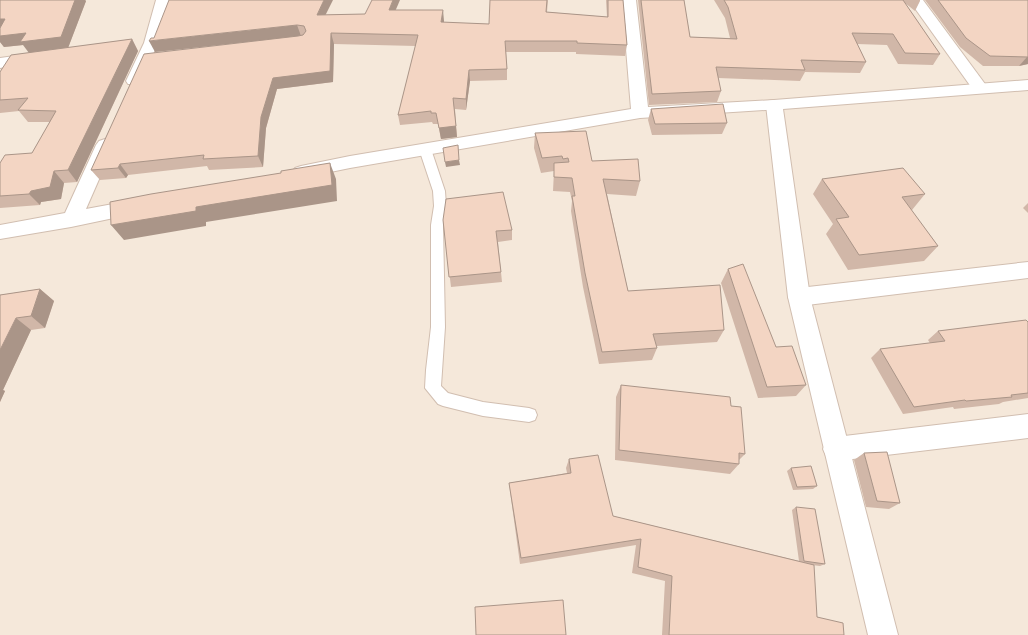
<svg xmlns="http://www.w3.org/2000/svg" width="1028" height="635" font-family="Lato,sans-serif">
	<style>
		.residential { fill: #f5e8da }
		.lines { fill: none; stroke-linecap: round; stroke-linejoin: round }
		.service-casing { stroke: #d1beb0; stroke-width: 2 }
		.minor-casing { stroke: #d1beb0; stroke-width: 2 }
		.tertiary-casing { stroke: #d1beb0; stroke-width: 2 }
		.service { fill: #fff; fill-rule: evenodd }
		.minor { fill: #fff; fill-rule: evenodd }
		.tertiary { fill: #fff; fill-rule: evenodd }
		.wall { fill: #d1b7a8 }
		.shaded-wall { fill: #aa9588 }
		.building { fill: #f3d5c3; stroke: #aa9588 }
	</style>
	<rect width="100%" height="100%" fill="#fdf6ec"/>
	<rect class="residential" x="0" y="0" width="1028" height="635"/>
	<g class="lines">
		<g class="service-casing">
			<polygon id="service" points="425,145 431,149 445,191 446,206 443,225 445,327 441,386 448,393 483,402 529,408 535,410 537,415 535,420 529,422 483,416 443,406 438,404 425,388 426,370 431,327 431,225 434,206 433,191 419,149"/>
		</g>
		<g class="minor-casing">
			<g id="minor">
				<polygon points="156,0 170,0 158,43 140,84 128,84 126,81 144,43"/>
				<polygon points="622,0 636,0 648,107 774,100 780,101 782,105 780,109 640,118 350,168 301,178 295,176 292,172 295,168 301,166 350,156 631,109"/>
				<polygon points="909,0 923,0 988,88 986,91 980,93 974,91"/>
				<polygon points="36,53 41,55 44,58 41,61 0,68 0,58"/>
				<polygon points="105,139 111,141 114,145 86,209 140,199 147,201 150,206 147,211 71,227 0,239 0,225 65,213 96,145 99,141"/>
				<polygon points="1028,262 1028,278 799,306 791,303 788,297 791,291 799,288"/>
				<polygon points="1028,414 1028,438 836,461 827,458 823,449 827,440 836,437"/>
			</g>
		</g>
		<g class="tertiary-casing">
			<polygon id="tertiary" points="1028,80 1028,90 783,109 810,297 898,635 868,635 788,297 766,105 768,101 774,100"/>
		</g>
		<use href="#service" class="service"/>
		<use href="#minor" class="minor"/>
		<use href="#tertiary" class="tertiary"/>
	</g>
	<g class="wall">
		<polygon points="0,0 85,0 86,1 68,48 132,39 138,51 77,182 64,183 61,199 41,202 40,205 0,208 0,163 32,153 50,122 28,122 19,111 0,113 0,72 57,49 23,45 4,47 0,42"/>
		<polygon points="548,0 547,12 607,17 606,0 623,0 627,45 625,56 576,54 576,52 506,52 507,69 507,80 470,81 466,110 455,109 457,137 441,139 438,124 433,124 432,122 400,125 398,115 416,46 334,44 333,82 277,89 266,128 263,167 209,170 207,166 128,175 126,178 100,180 91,170 262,40 155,52 325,15 365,14 396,10 444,21 444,23 489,24"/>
		<polygon points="638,0 684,0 690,37 730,38 725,18 714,0 920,0 920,1 915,11 905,3 940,54 933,65 898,64 887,45 857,44 866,62 860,73 805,72 800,81 718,78 721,91 717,102 649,105"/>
		<polygon points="925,0 1028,0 1028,64 1019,66 983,66 960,47"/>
		<polygon points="651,109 727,123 722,134 652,135 648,120"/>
		<polygon points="535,133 592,161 640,181 636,196 607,194 628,291 724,330 717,342 657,346 657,348 652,360 599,364 583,287 571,211 572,201 570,192 553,191 554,171 541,173 534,148"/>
		<polygon points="822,179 925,194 912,210 911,210 938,246 924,261 848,270 826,234 833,224 813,194"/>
		<polygon points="1028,203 1028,213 1023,208"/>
		<polygon points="443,220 512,230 512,240 498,242 502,282 451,287"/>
		<polygon points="728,269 776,347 806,385 796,396 758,398 721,283"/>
		<polygon points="40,289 54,301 45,328 31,330 3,390 5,391 0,402 0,295"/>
		<polygon points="1028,322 1028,398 1003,402 999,404 954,409 953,407 903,414 871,358 880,349 930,343 928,340 938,331"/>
		<polygon points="621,385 731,406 745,454 739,460 739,464 730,474 615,460 616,397"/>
		<polygon points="864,453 900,503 889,509 866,507 854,460"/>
		<polygon points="569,459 613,516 799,561 792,510 796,507 825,564 820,566 812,565 817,617 844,635 662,635 665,581 632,573 636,545 520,564 510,491 509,483 567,473 566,468"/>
		<polygon points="791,468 817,486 813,489 793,490 787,471"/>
	</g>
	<g class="shaded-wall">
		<polygon points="75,0 85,0 86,1 68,48 29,53 23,45 4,47 0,42 0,36"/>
		<polygon points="324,0 333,0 320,26 317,15"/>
		<polygon points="393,0 400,0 391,21 389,10"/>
		<polygon points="443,10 444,21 442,33 441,22"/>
		<polygon points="0,19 5,19 0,31"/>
		<polygon points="297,25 301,36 155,52 149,41"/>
		<polygon points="331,33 334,44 333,82 277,89 266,128 263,167 258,156 261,117 273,78"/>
		<polygon points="132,39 138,51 77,182 68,170"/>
		<polygon points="1027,57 1028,57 1028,64 1019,66"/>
		<polygon points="469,70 470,81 466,110 466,99"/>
		<polygon points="453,98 457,137 441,139 439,128"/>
		<polygon points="459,160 460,165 446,167 445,162"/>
		<polygon points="330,163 336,179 337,201 206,222 206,226 124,240 111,225 196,207"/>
		<polygon points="120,164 128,175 126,178 118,168"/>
		<polygon points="54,171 64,183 61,199 41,202 40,205 29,194 31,191"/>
		<polygon points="40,289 54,301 45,328 31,316"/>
		<polygon points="16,318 31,330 3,390 5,391 0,402 0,350"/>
	</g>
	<g class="building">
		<polygon points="0,0 75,0 61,37 20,42 26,33 0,36 0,28 5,19 0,19"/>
		<polygon points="169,0 324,0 317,15 365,14 372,0 393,0 389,10 443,10 441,22 489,24 490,0 547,0 546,12 608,17 608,0 623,0 627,45 577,43 577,41 505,41 507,69 469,70 466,99 453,98 456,126 439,128 436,113 431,113 431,111 398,115 418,35 331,33 330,71 273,78 261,117 258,156 203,159 204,155 120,164 118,168 91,170 144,54 298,36 303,35 306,31 304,26 297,25 149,41 151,38 154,38"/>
		<polygon points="641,0 684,0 690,37 737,39 728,7 724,0 903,0 940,54 905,53 893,34 852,33 866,62 801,60 805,70 716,67 721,91 652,94"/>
		<polygon points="938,0 1028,0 1028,57 990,56 966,38"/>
		<polygon points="132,39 68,170 54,171 50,187 31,191 29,194 0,196 0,163 5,155 32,153 56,111 18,110 28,98 0,100 0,72 11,55"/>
		<polygon points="723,104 727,123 655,124 651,109"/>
		<polygon points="586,131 592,161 638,159 640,181 603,179 628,291 720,285 724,330 653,334 657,348 602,352 585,273 572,196 575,196 572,178 554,177 554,163 569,162 568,158 563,159 562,156 542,158 535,133"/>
		<polygon points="458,145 459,160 445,162 443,148"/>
		<polygon points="330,163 332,185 196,207 196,211 111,225 110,202 151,194 281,173 281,171"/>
		<polygon points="903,168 925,194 902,197 938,246 859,255 836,219 849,217 822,179"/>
		<polygon points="503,192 512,230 496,231 501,272 449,277 443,220 446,199"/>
		<polygon points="743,264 776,347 792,346 806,385 767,387 728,269"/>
		<polygon points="40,289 31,316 16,318 0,350 0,295"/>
		<polygon points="1026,320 1028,322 1028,393 1011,395 1012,397 966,401 965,400 914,407 880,349 945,341 938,331"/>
		<polygon points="621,385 730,397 731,406 741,407 745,454 739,453 739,464 619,450"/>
		<polygon points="887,452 900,503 877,501 864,453"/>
		<polygon points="598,455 613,516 814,565 817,617 843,623 844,635 669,635 672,576 638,567 641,539 521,558 509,483 571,473 569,459"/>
		<polygon points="811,466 817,486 797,487 791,468"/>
		<polygon points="796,507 815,509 825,564 804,561"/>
		<polygon points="563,600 566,635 476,635 475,607"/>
	</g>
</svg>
